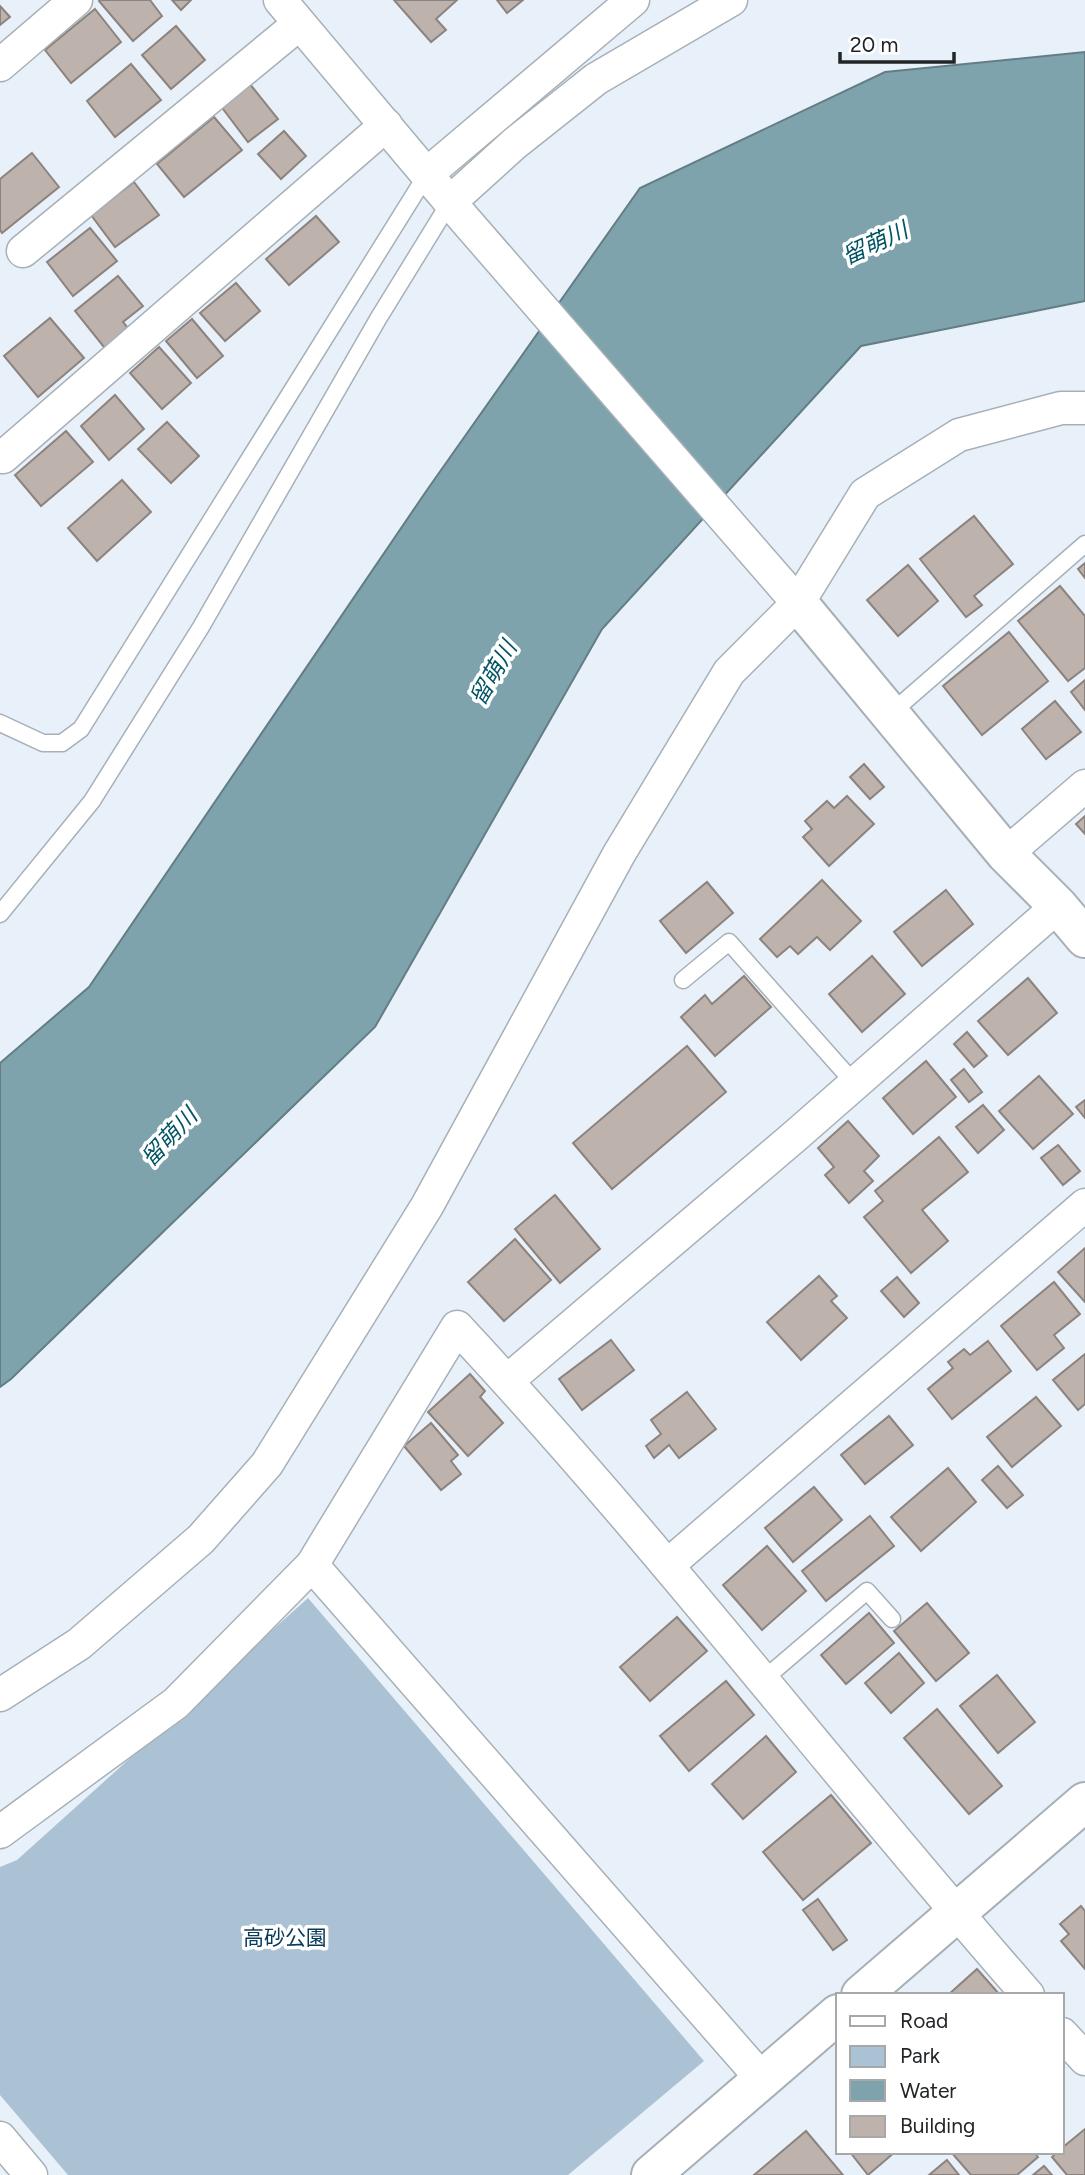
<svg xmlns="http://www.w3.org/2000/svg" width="1085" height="2175" font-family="Figtree,'Noto Sans JP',sans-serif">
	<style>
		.green { fill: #abc2d4 }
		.water { fill: #7fa3ad; stroke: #637d85; stroke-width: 2 }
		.building { fill: #bdb2ac; stroke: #8d837e; stroke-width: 2 }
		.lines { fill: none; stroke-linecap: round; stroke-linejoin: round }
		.service-casing { stroke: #a7b0b7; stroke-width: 19 }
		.minor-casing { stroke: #a7b0b7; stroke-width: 35 }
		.tertiary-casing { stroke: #a7b0b7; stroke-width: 42 }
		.service { stroke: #fff; stroke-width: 16 }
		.minor { stroke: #fff; stroke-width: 32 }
		.tertiary { stroke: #fff; stroke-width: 38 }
		.labels { text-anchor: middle; stroke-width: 7; stroke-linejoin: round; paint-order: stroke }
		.park-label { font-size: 21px; fill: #083957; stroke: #fff }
		.water-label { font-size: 23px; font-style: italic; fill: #025464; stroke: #fff }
	</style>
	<rect width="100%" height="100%" fill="#e8f1f9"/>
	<polygon class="green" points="308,1598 704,2061 568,2175 68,2175 0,2095 0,1867 17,1860"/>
	<polygon class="water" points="1085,52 1085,301 861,346 602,629 375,1027 11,1379 0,1387 0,1063 89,987 427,490 640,188 885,72"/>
	<g class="building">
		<polygon points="100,0 150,0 162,16 133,41 99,1"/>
		<polygon points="172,0 191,0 181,10"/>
		<polygon points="394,0 457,0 436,19 446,30 431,42"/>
		<polygon points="497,0 523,0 507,13"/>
		<polygon points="0,6 10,17 0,25"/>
		<polygon points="95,9 121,42 71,83 45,50"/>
		<polygon points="176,26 205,60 171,89 142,55"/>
		<polygon points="131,64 161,100 115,137 87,101"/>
		<polygon points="249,83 278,119 248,142 220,105"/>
		<polygon points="214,117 242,150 184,197 157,164"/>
		<polygon points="284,131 306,156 281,179 258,154"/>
		<polygon points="32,153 59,187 2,233 0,230 0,179"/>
		<polygon points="134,182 159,215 115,247 91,215"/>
		<polygon points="316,216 339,242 289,285 266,259"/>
		<polygon points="90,228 117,261 73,296 47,262"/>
		<polygon points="118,276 143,306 123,322 132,333 108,352 75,311"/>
		<polygon points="236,283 260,311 225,341 200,313"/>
		<polygon points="50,318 84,358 38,397 4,356"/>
		<polygon points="192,319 223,356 197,378 166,341"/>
		<polygon points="159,347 191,383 162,409 130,373"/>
		<polygon points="115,395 144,429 109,460 81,426"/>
		<polygon points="167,422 199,456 171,483 138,449"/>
		<polygon points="66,431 93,462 41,506 15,475"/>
		<polygon points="122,480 151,512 97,561 68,528"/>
		<polygon points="974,516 1013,564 974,596 982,605 966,617 920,559"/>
		<polygon points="1085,563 1085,578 1078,569"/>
		<polygon points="908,565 938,601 898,636 867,600"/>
		<polygon points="1060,586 1085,616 1085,668 1068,681 1018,621"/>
		<polygon points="1009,632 1048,681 982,735 943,686"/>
		<polygon points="1085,680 1085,710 1071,692"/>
		<polygon points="1055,701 1081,732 1046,759 1022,729"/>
		<polygon points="864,764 884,787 870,799 850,777"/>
		<polygon points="847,796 874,824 829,866 803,837 812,829 805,821 827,801 834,808"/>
		<polygon points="1085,816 1085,834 1076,824"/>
		<polygon points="822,880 861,921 830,950 817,937 798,954 790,946 777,957 760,939"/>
		<polygon points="707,882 733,913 686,953 660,921"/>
		<polygon points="946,890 973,924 922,966 894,932"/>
		<polygon points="872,956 905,994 862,1032 829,994"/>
		<polygon points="744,976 771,1007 715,1056 681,1017 705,995 712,1004"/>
		<polygon points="1028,978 1057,1013 1008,1055 978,1021"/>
		<polygon points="967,1032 987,1056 974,1067 954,1044"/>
		<polygon points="687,1046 726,1092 612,1189 573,1143"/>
		<polygon points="926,1061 956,1097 913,1134 883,1098"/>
		<polygon points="964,1069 982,1092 969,1102 951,1080"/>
		<polygon points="1039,1076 1073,1114 1033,1149 999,1111"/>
		<polygon points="1085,1100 1085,1118 1076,1107"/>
		<polygon points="983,1105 1004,1130 978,1153 956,1127"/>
		<polygon points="848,1121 879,1156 864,1171 873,1181 849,1203 825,1175 834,1167 818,1148"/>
		<polygon points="939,1137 968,1172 922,1210 948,1241 911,1273 864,1217 883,1201 875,1191"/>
		<polygon points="1058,1145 1080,1171 1063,1185 1041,1158"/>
		<polygon points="555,1195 600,1249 560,1283 515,1229"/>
		<polygon points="515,1239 551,1280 504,1321 468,1282"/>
		<polygon points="1085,1248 1085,1302 1058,1272"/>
		<polygon points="819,1276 837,1296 831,1301 847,1318 801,1360 767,1322"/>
		<polygon points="897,1277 919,1303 904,1317 881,1291"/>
		<polygon points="1054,1282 1080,1314 1054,1335 1064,1348 1037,1370 1001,1326"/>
		<polygon points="611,1340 634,1370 582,1410 559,1379"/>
		<polygon points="988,1341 1011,1371 952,1419 928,1389 953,1368 948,1362 964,1349 970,1355"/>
		<polygon points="1085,1354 1085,1404 1078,1410 1053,1380"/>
		<polygon points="470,1374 485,1391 480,1397 503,1423 468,1456 428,1412"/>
		<polygon points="687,1392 716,1429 679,1458 669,1445 654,1458 646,1446 661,1434 651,1420"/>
		<polygon points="1036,1397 1061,1426 1012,1467 987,1437"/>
		<polygon points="889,1416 913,1445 865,1484 841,1455"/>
		<polygon points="431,1423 458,1455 451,1461 461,1474 441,1490 404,1446"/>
		<polygon points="998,1466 1023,1495 1007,1508 982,1480"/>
		<polygon points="948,1468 976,1502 921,1551 891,1517"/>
		<polygon points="814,1487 842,1520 793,1562 765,1528"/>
		<polygon points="870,1516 894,1546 826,1601 802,1571"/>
		<polygon points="767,1546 806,1591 762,1630 723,1585"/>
		<polygon points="927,1603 969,1653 936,1681 894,1631"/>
		<polygon points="869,1613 894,1643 846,1684 821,1655"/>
		<polygon points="677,1617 707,1651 650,1701 620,1667"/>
		<polygon points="899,1653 924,1683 891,1713 865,1683"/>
		<polygon points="997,1675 1035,1722 998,1753 960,1706"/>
		<polygon points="726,1681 754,1715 689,1771 660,1736"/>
		<polygon points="937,1709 1002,1786 969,1814 904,1738"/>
		<polygon points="766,1736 796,1772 743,1819 712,1784"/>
		<polygon points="831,1795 871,1843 803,1900 763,1852"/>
		<polygon points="818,1899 847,1940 833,1950 803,1910"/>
		<polygon points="1081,1906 1085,1911 1085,1969 1061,1941 1069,1934 1060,1924"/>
		<polygon points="977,1969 1000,1995 948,1995"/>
		<polygon points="1085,2129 1085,2175 1067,2175 1052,2157 1057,2152 1062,2152 1062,2148"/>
		<polygon points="806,2131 843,2175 754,2175"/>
		<polygon points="850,2152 895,2152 868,2175"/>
		<polygon points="951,2152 1034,2152 1038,2157 1017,2175 971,2175"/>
		<polygon points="947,2160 959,2175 929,2175"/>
		<polygon points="1044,2166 1052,2175 1033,2175"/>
	</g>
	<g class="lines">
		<g class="service-casing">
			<g id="service">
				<polyline points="890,714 1085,544"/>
				<polyline points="0,723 43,743 62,743 81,729 427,174"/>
				<polyline points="0,914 92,801 201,627 378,319 450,202"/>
				<polyline points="683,980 729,942 855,1084"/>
				<polyline points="763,1680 867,1591 892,1619"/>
			</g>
		</g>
		<g class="minor-casing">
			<g id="minor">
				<polyline points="280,0 460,214 798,603"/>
				<polyline points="0,65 76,0"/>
				<polyline points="427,174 633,0"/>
				<polyline points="450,202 514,144 596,79 731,0"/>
				<polyline points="23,251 299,24"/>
				<polyline points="3,457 386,125"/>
				<polyline points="1006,854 1085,786"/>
				<polyline points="507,1381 794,1137 1058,906"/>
				<polyline points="312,1565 762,2079"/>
				<polyline points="668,1565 1085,1205"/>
				<polyline points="0,1695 79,1644 201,1539 267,1464 427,1206 619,854 729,672 798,603 865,494 959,435 1061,408 1085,408"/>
				<path d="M 0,1832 L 176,1703 L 312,1565 L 457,1327 C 657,1541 835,1775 1028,1995"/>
				<polyline points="1062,2034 1085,2059"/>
				<polyline points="0,2138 31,2175"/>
			</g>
		</g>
		<g class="tertiary-casing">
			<g id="tertiary">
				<polyline points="798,603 1006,854 1058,906 1085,938"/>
				<polyline points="861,1995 1085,1802"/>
				<polyline points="651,2175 838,2014"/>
			</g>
		</g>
		<use href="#service" class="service"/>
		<use href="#minor" class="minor"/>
		<use href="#tertiary" class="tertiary"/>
	</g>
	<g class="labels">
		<g class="park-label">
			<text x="285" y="1945">高砂公園</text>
		</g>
		<g class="water-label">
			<text transform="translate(875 243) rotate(-25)" y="8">留萌川</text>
			<text transform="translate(493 673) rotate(-60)" y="8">留萌川</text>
			<text transform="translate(169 1137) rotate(-47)" y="8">留萌川</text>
		</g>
	</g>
	<rect x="836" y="1993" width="228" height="161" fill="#ffffff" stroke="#a7a8a9" stroke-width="2"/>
	<rect x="850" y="2016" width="35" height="10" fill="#ffffff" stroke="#a7a8a9" stroke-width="2"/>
	<text x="900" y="2028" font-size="21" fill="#222528">Road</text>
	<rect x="850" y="2046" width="35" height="21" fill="#abc2d4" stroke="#a7a8a9" stroke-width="2"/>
	<text x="900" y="2063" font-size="21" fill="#222528">Park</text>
	<rect x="850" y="2080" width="35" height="21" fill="#7fa3ad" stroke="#a7a8a9" stroke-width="2"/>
	<text x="900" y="2098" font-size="21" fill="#222528">Water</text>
	<rect x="850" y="2116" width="35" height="21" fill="#bdb2ac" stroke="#a7a8a9" stroke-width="2"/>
	<text x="900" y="2133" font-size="21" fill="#222528">Building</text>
	<path d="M840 52v10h114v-10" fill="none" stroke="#222528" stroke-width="3.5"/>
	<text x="850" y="52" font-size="21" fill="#222528" stroke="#ffffff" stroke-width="5" paint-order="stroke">20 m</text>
</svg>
